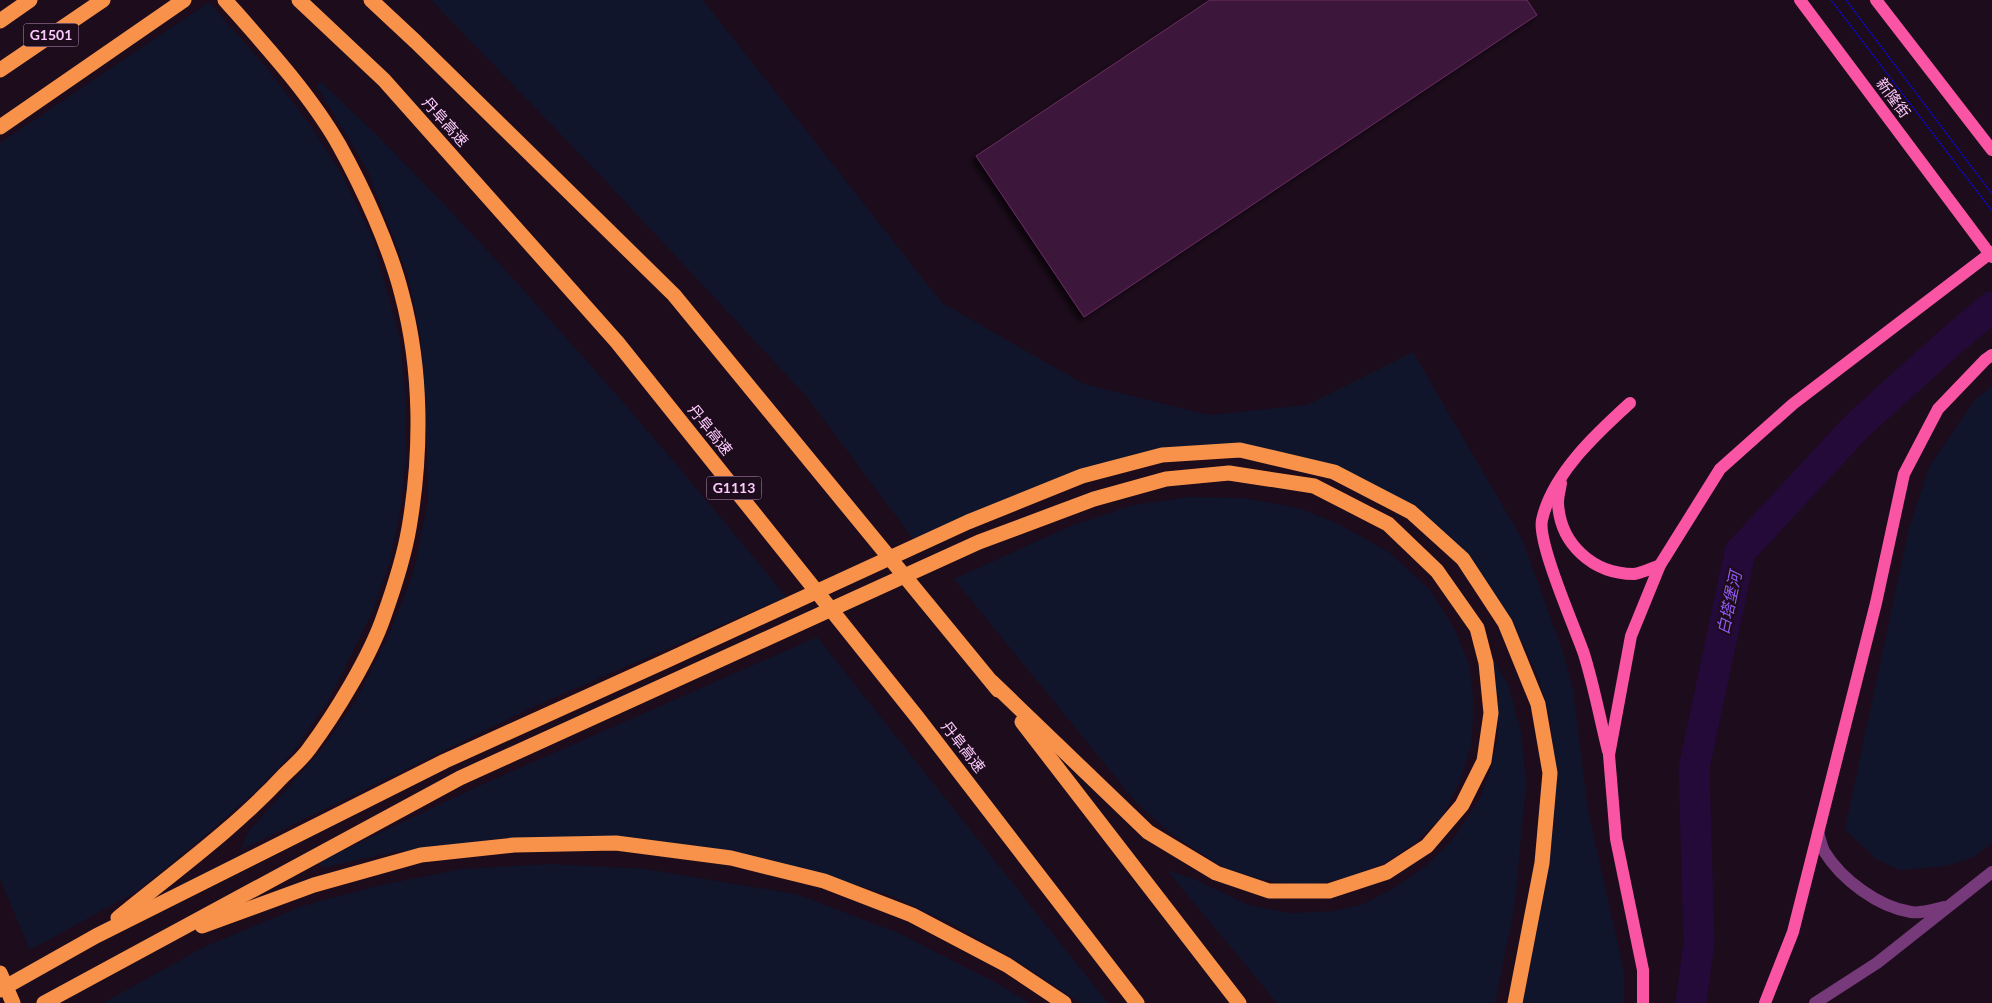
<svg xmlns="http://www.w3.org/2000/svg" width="1992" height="1003" font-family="Lato,'Noto Sans SC',sans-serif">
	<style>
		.green { fill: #11152b }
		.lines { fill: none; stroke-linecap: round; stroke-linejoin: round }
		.river { stroke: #230a38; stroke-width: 31 }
		.building { fill: #3d193a; stroke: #682c63; filter: url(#shadow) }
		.minor { stroke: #76397a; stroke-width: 12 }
		.major { stroke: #f955a4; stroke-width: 12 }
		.highway { stroke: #f8924a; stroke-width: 15 }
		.tram { stroke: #0809eb; stroke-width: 1 }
		.labels { text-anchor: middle; stroke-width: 4.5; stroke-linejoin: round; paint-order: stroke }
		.shield { fill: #1d0c1c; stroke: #ba91ba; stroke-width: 1 }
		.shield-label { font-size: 14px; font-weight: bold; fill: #fdcafd }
		.street-label { font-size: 15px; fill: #fdcafd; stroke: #1d0c1c }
		.water-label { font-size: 16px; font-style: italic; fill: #945cf9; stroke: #1d0c1c }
	</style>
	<defs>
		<filter id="shadow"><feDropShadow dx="-4.5" dy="4.5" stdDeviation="2.5" flood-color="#0009"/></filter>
	</defs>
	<rect width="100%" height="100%" fill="#1d0c1c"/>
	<g class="green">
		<polygon points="431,0 703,0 942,303 1084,384 1209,415 1307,405 1413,352 1522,539 1562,649 1573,690 1588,810 1624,973 1624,1003 1523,1003 1547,879 1553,826 1555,767 1550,718 1539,679 1517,631 1489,585 1455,545 1304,460 1166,448 914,540 807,397 602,177"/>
		<polygon points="209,2 265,66 311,126 341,173 372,237 400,339 406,402 406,455 401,506 390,561 373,611 328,701 292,753 255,792 200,840 136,892 30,950 0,879 0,143"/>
		<path d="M 321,82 C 402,157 477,238 551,321 C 632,411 710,503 786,597 L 535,706 L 241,850 L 248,832 L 319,753 L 356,701 L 389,635 L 413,574 L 428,502 L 426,419 L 421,340 L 408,275 L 367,169 L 317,86 Z"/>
		<polygon points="1992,386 1992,843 1974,857 1946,866 1900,870 1877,860 1845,829 1909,528 1929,467 1975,400"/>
		<polygon points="1190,497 1243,498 1298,508 1339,524 1390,553 1430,590 1454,628 1469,664 1474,703 1471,746 1459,783 1443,815 1416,842 1387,862 1351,876 1314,885 1285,883 1255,878 1223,867 1170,833 1135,801 954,579 1073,525 1134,505"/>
		<polygon points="817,637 1108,1003 1080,1003 1019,962 952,924 889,895 801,868 597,837 505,838 395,852 322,868 319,862 470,790"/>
		<polygon points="1494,660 1508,684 1521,732 1526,783 1515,903 1495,1003 1277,1003 1167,870 1196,880 1249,905 1290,913 1334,911 1364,904 1399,885 1428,864 1456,835 1479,800 1491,770 1498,736"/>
		<polygon points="550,864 646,869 796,894 896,932 995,982 1030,1003 103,1003 204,947 302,906 377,886 461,869"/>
	</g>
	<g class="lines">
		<polyline class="river" points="1691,1003 1699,942 1694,768 1740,552 1858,425 1957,336 1992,307"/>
	</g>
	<polygon class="building" points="1210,0 1527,0 1537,15 1084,317 976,156"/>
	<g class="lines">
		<g class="minor">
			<path d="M 1818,832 C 1820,838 1821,845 1824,851 C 1841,879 1878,907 1911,912 C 1921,914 1935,909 1945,907"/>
			<polyline points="1815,1003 1877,963 1992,872"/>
		</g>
		<g class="major">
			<polyline points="1800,0 1992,257"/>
			<polyline points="1876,0 1992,150"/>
			<path d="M 1561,483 C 1560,490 1558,496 1558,503 C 1560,544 1593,574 1634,574 C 1642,573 1652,568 1660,565"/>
			<path d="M 1608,751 C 1600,719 1594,686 1584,654 C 1575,628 1537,542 1542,520 C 1552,474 1597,433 1630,403"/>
			<polyline points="1643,1003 1643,970 1616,839 1609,755 1631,636 1660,565 1720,469 1793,404 1992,252"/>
			<polyline points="1765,1003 1793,932 1876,603 1904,474 1938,409 1985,360 1992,355"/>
		</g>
		<g class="highway">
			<polyline points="299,0 384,80 617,342 917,717 1137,1003"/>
			<polyline points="371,0 416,42 674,295 998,690"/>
			<polyline points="0,21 30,0"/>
			<polyline points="0,70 103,0"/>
			<polyline points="0,127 184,0"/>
			<polyline points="1022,722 1239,1003"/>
			<path d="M 118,918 C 174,872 234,829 283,776 C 292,767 302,759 309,749 C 335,714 370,657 384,616 C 394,588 404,557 409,528 C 422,452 422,370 402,295 C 390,247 363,188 339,145 C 310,94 264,44 225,0"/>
			<polyline points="202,926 314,885 421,855 514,845 616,843 731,858 824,881 912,915 1007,965 1064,1003"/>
			<polyline points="0,973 13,1003"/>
			<polyline points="0,990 96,936 445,761 668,660 968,522 1082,476 1162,455 1240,450 1334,472 1411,512 1463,559 1505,623 1538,704 1550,773 1542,863 1515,1003"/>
			<polyline points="44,1003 460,778 979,542 1094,499 1166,479 1229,473 1314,486 1388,524 1437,571 1477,628 1486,663 1491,713 1484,761 1462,805 1427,846 1387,872 1329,891 1269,891 1216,873 1148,832 992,682"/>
		</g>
		<g class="tram">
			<polyline points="1831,0 1992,211"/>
			<polyline points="1846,0 1992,194"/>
		</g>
	</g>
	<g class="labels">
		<g class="shield">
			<rect x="23.5" y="23.5" width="55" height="23" rx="4"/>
			<rect x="706.5" y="476.5" width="55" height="23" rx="4"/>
		</g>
		<g class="shield-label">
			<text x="51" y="40">G1501</text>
			<text x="734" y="493">G1113</text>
		</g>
		<g class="street-label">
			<text transform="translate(1893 98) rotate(53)" y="5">新隆街</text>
			<text transform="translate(445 122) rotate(48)" y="5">丹阜高速</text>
			<text transform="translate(710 430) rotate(51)" y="5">丹阜高速</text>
			<text transform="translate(963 747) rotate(52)" y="5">丹阜高速</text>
		</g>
		<g class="water-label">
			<text transform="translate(1729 603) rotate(-78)" y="6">白塔堡河</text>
		</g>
	</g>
</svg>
